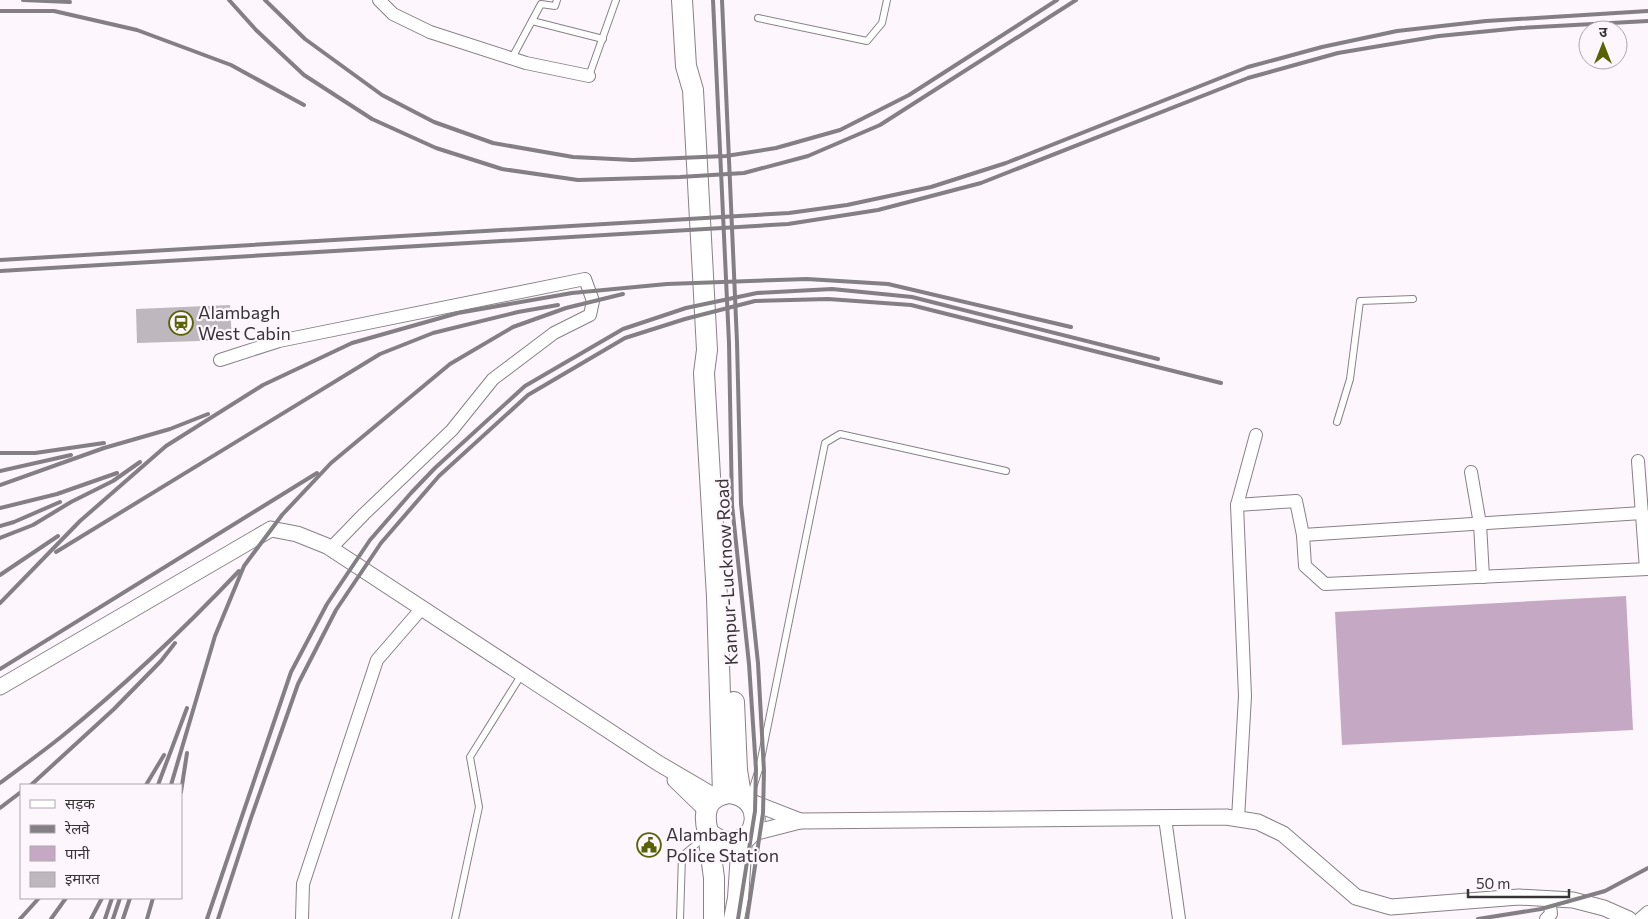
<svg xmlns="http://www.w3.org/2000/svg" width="1648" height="919" font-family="Commissioner,'Noto Sans Devanagari',sans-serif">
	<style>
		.water { fill: #c5a8c3 }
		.building { fill: #beb7bd }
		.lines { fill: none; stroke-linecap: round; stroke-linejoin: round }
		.service-casing { stroke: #888187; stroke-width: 8 }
		.minor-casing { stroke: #888187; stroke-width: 14 }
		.tertiary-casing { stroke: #888187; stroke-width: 17 }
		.primary-casing { stroke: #888187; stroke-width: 22 }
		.service { stroke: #fff; stroke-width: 6 }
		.minor { stroke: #fff; stroke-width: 12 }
		.tertiary { stroke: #fff; stroke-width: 15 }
		.primary { stroke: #fff; stroke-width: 20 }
		.rail { stroke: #847f84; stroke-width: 4 }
		.labels { text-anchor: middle; stroke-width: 4.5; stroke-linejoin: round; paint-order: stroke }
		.poi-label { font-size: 18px; fill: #373437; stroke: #fdf6fd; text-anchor: start }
		.street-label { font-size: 18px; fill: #373437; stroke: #fdf6fd }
	</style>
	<rect width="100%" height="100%" fill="#fdf6fd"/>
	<polygon class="water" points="1626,596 1633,730 1342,745 1335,612"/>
	<polygon class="building" points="230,305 232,340 137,343 136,309"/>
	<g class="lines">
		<g class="service-casing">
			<g id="service">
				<polyline points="758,18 867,41 882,23 887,0"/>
				<polyline points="532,21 603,39"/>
				<polyline points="512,58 541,4 555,6 557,0"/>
				<polyline points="589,76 616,0"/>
				<polyline points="1337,422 1350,379 1360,301 1413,299"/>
				<polyline points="749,800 759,769 825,443 840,434 1006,471"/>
				<polyline points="455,919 479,807 470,757 522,674"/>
				<polyline points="680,919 682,856 706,836"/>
			</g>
		</g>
		<g class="minor-casing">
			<g id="minor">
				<polyline points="379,0 393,14 430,32 526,63 589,76"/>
				<polyline points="220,360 279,341 585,279 593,301 590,315 554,333 493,379 452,430 364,514 331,548"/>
				<polyline points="1638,461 1646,569"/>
				<polyline points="1471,472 1480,524 1483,577"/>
				<polyline points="1237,505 1296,501 1303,535 1305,566 1325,584 1648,569"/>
				<polyline points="1303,535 1642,513"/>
				<polyline points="1165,818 1179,919"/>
				<polyline points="1238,819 1245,696 1237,505 1256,435"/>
				<polyline points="302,919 303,884 377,660 422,608"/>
				<polyline points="1546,919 1551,914 1549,898"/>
				<polyline points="1640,919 1648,912"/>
			</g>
		</g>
		<g class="tertiary-casing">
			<g id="tertiary">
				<polyline points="0,687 271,529 297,534 327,546 658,763 716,797"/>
				<polyline points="675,780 706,810"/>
				<polyline points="749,801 800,821"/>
				<polyline points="749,834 800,821 1226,817 1258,822 1283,834 1356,897 1391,907 1519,897 1573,900 1604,908 1629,919"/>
			</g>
		</g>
		<g class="primary-casing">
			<g id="primary">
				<polyline points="682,0 686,66 693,90 707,350 704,373 717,597 723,794"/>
				<polyline points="734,702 737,770 741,795"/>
				<path d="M 729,793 C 768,797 759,848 726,842 C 719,841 714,837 708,833 C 703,813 705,797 729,793 Z"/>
				<polyline points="708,833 714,878 714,919"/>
				<polyline points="734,919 738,898 742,839"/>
			</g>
		</g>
		<use href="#service" class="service"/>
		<use href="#minor" class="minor"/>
		<use href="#tertiary" class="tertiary"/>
		<use href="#primary" class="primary"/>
		<g class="rail">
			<polyline points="23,0 70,2"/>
			<polyline points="229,0 256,30 304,75 372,119 436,148 502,169 578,180 680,177 744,173 808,156 880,125 1076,0"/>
			<polyline points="265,0 305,39 382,95 434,122 493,143 573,157 633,160 726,156 776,148 840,130 909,95 1057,0"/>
			<polyline points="713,0 729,343 732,505 749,664 756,769 755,811 738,919"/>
			<polyline points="722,0 737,342 741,504 758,663 764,771 763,813 747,919"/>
			<polyline points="0,11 54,11 137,30 231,65 304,105"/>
			<polyline points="0,260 789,213 847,205 931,187 1006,163 1248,67 1322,47 1397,31 1486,21 1648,11"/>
			<polyline points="0,271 788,224 878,210 981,183 1248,78 1338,53 1439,36 1520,28 1648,21"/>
			<polyline points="0,453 35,453 104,443"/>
			<polyline points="0,471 71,455"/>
			<polyline points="0,485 104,448 170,429 208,414"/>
			<polyline points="0,508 57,494 117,473"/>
			<polyline points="0,526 14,522 60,502"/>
			<polyline points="0,538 33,525 71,502 113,481 140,462"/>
			<polyline points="56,552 380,354 433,333 518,312 558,305"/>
			<polyline points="0,575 58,536"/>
			<polyline points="0,603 80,521 166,446 263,385 352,343 458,313 572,293 667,284 807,279 888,284 1071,327"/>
			<polyline points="0,669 317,473"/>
			<path d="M 0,783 C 20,768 41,753 61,737 C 124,686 183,630 239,571"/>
			<polyline points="31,785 114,709 161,661 175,643"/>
			<polyline points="146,785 164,755"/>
			<polyline points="158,785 187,708"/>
			<polyline points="171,785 215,636 244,566 282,515 331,463 450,364 513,327 566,308 623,294"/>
			<polyline points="181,792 187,753"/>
			<polyline points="0,808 21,792"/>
			<polyline points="20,919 39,898"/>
			<polyline points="51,919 66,898"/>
			<polyline points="91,919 102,898"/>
			<polyline points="105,919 112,898"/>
			<polyline points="113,919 120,898"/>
			<polyline points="123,919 130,898"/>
			<polyline points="147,919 153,898"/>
			<polyline points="207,919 291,672 327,604 370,540 411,493 435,468 525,386 623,329 686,308 757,293 832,289 912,297 1158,359"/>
			<polyline points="218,919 251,818 298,684 336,610 381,543 439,476 528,395 625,338 685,319 755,301 828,299 911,305 1221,383"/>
			<polyline points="1478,919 1541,909 1605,891 1648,868"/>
		</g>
	</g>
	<defs>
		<g id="station-ring" transform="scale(1.25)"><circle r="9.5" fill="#fdf6fd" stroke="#576305" stroke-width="1.5"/><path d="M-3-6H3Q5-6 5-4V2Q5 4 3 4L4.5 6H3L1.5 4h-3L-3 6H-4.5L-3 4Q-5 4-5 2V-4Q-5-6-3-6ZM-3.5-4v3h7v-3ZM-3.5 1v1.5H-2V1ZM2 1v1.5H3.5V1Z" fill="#576305"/></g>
		<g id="civic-ring" transform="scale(1.25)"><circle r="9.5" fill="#fdf6fd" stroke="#576305" stroke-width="1.5"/><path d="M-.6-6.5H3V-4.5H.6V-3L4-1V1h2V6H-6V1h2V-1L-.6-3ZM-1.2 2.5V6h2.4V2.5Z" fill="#576305"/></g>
	</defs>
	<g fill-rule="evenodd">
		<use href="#station-ring" x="181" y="323"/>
		<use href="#civic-ring" x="649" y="845"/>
	</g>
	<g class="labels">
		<g class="poi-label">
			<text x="198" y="319">Alambagh<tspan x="198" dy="21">West Cabin</tspan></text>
			<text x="666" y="841">Alambagh<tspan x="666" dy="21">Police Station</tspan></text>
		</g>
		<g class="street-label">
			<text transform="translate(727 572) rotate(-93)" y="6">Kanpur-Lucknow Road</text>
		</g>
	</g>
	<rect x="20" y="784" width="162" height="115" fill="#fdf6fd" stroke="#aea8ae"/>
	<rect x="30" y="800" width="25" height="8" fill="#ffffff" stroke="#aea8ae"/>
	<text x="65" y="809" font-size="15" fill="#373437">सड़क</text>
	<rect x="30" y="825" width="25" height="8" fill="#847f84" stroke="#aea8ae"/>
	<text x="65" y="834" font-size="15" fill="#373437">रेलवे</text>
	<rect x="30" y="846" width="25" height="15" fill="#c5a8c3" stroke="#aea8ae"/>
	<text x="65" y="859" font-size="15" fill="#373437">पानी</text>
	<rect x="30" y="872" width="25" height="15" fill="#beb7bd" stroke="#aea8ae"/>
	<text x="65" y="884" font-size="15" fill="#373437">इमारत</text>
	<g transform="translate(1603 45)"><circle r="24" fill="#fdf6fd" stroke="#aea8ae"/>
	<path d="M0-4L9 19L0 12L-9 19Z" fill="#576305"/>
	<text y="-8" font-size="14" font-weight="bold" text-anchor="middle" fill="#373437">उ</text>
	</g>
	<path d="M1468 889v8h101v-8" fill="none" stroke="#373437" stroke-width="2.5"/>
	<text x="1476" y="889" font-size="15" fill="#373437" stroke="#fdf6fd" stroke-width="4" paint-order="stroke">50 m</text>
</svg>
